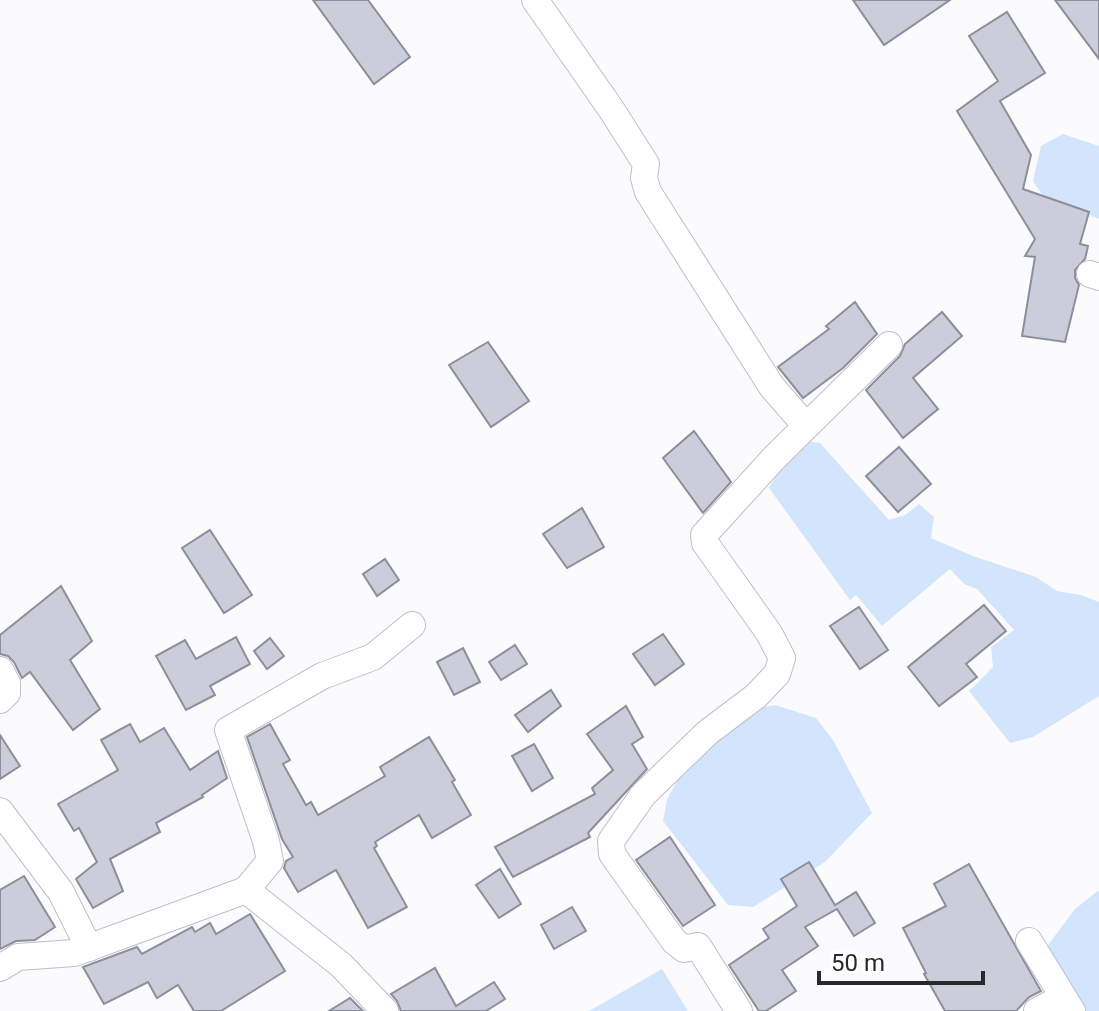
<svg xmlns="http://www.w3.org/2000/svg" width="1099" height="1011" font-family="Roboto,sans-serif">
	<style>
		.water { fill: #d3e5fc }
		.building { fill: #cbcddb; stroke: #8c8f9b; stroke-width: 2 }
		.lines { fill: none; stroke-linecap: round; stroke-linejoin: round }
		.minor-casing { stroke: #c1bdca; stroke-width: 28 }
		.minor { stroke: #fff; stroke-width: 26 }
	</style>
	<rect width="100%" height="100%" fill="#fbfbfd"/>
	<g class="water">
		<polygon points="1063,134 1099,146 1099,219 1043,196 1033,181 1041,146"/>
		<polygon points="804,441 820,443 889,520 905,515 919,504 934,517 931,538 973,556 1036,577 1057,591 1081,595 1099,602 1099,696 1033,737 1010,743 969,691 993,667 991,647 1014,630 977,589 964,584 950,569 882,626 856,595 850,600 769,488 787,456"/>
		<polygon points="775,705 816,718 833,740 872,813 825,862 753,907 728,905 663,821 667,799 685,767 750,710"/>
		<polygon points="1099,890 1099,1011 1078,1011 1045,949 1075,909"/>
		<polygon points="662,969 688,1011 589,1011"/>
	</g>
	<g class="building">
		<polygon points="313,0 368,0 410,57 374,84"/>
		<polygon points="853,0 950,0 884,45"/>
		<polygon points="1055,0 1099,0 1099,59"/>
		<polygon points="1007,12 1045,73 1000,101 1031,155 1023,189 1089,212 1080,244 1088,246 1085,259 1075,270 1075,278 1079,285 1065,342 1022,336 1035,257 1025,256 1035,239 957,111 998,81 969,36"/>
		<polygon points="855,302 877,334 843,368 803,398 778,367 829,329 826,326"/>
		<polygon points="942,312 962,336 913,378 938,409 903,438 866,390 900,356 905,344"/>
		<polygon points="488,342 529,401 491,427 449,365"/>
		<polygon points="694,431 731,482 703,513 663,458"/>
		<polygon points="899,447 931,484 898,512 866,476"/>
		<polygon points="582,508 604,547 567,568 543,534"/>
		<polygon points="210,530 252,595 224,613 182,548"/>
		<polygon points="385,559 399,580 377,596 363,574"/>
		<polygon points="61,586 92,641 70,660 100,709 73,730 30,672 22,678 14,662 8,656 0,654 0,635"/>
		<polygon points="984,605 1006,631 966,664 977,677 939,706 908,667"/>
		<polygon points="859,607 888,650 860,669 830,626"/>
		<polygon points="663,634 684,664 655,685 633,654"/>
		<polygon points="236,637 250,664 210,686 215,695 186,710 156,656 185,640 196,659"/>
		<polygon points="270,638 284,656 267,669 254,651"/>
		<polygon points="515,645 527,664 501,680 489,662"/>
		<polygon points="463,648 480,682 454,695 437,662"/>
		<polygon points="551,690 561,706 528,732 515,715"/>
		<polygon points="626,706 643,737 632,744 647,769 588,833 590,837 513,877 495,847 595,794 592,788 613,770 587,734"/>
		<polygon points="130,724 140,742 164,728 190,770 218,751 227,778 202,795 203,797 156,823 160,832 110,859 123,891 93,908 76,879 97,862 79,828 74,831 58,804 118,770 101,740"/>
		<polygon points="270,724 290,760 283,764 306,805 311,802 318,815 385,776 380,767 429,737 455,780 452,782 471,815 432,838 419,815 375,842 377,846 374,848 407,907 368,928 336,870 298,892 284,868 286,861 293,857 282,839 247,737"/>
		<polygon points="0,735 20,766 0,779"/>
		<polygon points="534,744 553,778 532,791 512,756"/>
		<polygon points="670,837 715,905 683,926 636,860"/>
		<polygon points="809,862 835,905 856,892 875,923 854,936 837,909 805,927 818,946 782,970 796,991 766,1011 759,1011 729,965 769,938 763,929 797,906 781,879"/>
		<polygon points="969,864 1041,991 1029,997 1016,1011 945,1011 924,974 926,973 903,928 946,906 934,884"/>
		<polygon points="500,869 521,904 499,918 476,885"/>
		<polygon points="24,876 55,927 35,940 16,941 0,949 0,890"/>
		<polygon points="572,907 586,931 554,949 541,925"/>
		<polygon points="250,914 285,971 221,1011 194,1011 178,985 157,998 148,982 104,1004 83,967 137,947 142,954 192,927 195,932 210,923 216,934"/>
		<polygon points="435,968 456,1006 494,982 505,999 486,1011 401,1011 397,1001 391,994"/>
		<polygon points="350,998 363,1011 329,1011"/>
	</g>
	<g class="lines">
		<g class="minor-casing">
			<g id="minor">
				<polyline points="535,0 611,109 646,164 644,178 648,192 772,387 806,426"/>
				<polyline points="1090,274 1099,277"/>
				<polyline points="0,670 7,683 7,693 0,700"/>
				<polyline points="0,811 61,892 89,948"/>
				<polyline points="246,890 341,965 385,1011"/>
				<polyline points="1029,941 1072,1011"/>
				<polyline points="0,968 18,957 74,953 246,890 270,861 266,841 228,730 322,676 373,657 412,625"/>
				<polyline points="739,1011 698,946 684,949 674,941 612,854 611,841 643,795 707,733 756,696 777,674 782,658 769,633 705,543 704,535 775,457 889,345"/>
				<polyline points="1037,1011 1062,998"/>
			</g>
		</g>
		<use href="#minor" class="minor"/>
	</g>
	<path d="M819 971v12h164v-12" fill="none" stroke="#29282d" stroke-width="4"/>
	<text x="831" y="971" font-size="24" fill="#29282d" stroke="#ffffff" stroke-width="6" paint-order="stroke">50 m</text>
</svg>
